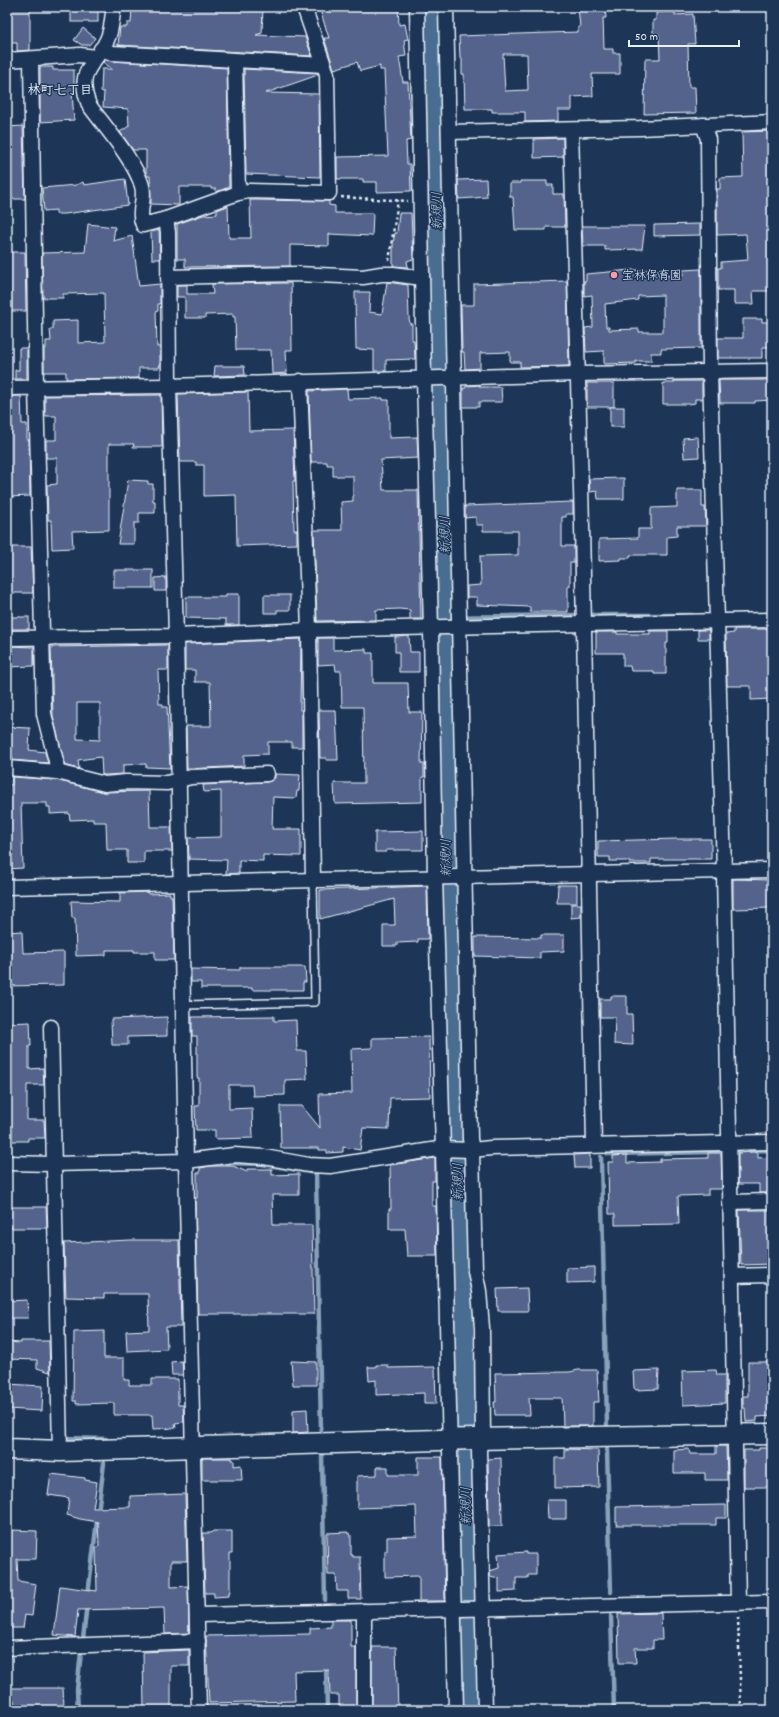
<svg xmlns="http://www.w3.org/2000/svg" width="779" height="1717" viewBox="0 0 779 1717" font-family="Dekko,'Klee One',sans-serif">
  <rect width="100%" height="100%" fill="#1d3557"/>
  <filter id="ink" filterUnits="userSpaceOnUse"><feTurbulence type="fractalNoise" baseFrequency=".025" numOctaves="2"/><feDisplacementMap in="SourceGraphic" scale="8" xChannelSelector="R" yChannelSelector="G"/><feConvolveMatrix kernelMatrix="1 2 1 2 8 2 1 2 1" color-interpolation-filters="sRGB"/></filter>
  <g filter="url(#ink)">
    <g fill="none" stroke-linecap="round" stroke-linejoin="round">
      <!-- stream -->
      <g stroke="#89a2ba" stroke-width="4.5">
        <path d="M590 615H692"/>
        <path d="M445 617 577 615"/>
        <path d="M739 1151 772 1150"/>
        <path d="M608 1154 718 1152"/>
        <path d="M601 1157 607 1424"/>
        <path d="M226 1163 262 1164 316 1173 321 1430"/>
        <path d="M66 1434V1438L106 1439"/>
        <path d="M607 1450 611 1592"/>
        <path d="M322 1456 325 1600"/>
        <path d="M88 1595 104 1463"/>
        <path d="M611 1616 614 1710"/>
        <path d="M83 1639 87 1604"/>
        <path d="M326 1665 327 1710"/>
        <path d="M78 1710 77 1690 81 1652"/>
        <path d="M757 1710 772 1707"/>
      </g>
      <!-- river -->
      <path stroke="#496d90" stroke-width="26" d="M432 7 448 721 442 756 446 897 451 936 469 1710"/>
    </g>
    <!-- building -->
    <g fill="#53648b" stroke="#e8f1f8" fill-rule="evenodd">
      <path d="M7 7H30V50L17 51V43H7Z"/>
      <rect x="71" y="7" width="27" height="15"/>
      <path d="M132 7H263L262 33 256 35 305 37 312 56 118 45 120 27H127V23H131Z"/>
      <path d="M319 7H398L399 25 405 24 408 39 404 40 406 56 399 57 403 82H408L411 140 406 141 407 164H410L411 191 377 192V182H363V179H337V157L388 156 384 70H380V66L360 71 357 62 334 69 324 38H329Z"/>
      <path d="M578 7H605L606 18H603L604 49H613V53H620V74H592L593 96 572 97V110H558V121L525 122V112H492V109H465L464 74H462V58H460L459 36 578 32V27H580ZM503 54H527L528 90 505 91Z"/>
      <path d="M662 12H675V15L693 14 695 44H688L689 87H695L696 113 644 114 645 59H660L659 34H653V20H656V13Z"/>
      <path d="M83 28 95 38 89 45H82L74 40Z"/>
      <path d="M105 60 112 61 227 68 229 187 216 192V189H211V187H179V205L151 204 150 176H147L146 172V150H133L120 132 129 126 128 109 103 107 104 92 101 91 102 69H112L103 62Z"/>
      <path d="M40 67H53V70H74V92H72L74 120 40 122Z"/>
      <path d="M244 69 318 73V75L266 93 319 94 320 177 246 174Z"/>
      <path d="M23 126 25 199H7V127Z"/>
      <path d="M772 131V148L769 149 770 175H772V291H753L754 304H734V290H718V268H721V262L748 260 746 234 717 235V189H720V178L743 177 742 132Z"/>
      <path d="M563 138V157L534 158V139Z"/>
      <path d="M125 179 128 205 65 214H56V210L44 211 42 188 76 185 83 182 84 185Z"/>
      <path d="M486 179 487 197 459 199 458 180Z"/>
      <path d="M520 181H547V185H553V194H564L565 227H546V230H515L513 197H510V183H520Z"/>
      <path d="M250 200 329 201V205L335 206V213H373L372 236 329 234V246L290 245V266L185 267V259H177V224L203 215 217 214V210L228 206 229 238H251Z"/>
      <path d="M399 213H411L413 259 407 261 408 267 393 266V243L395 233H397Z"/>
      <path d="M88 224 115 227 113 241 132 236 139 286 160 284V304H158V311L156 312 157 347H160V364L159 368H139V378L66 379V372H44V348H46V341H51L50 329H53V321L78 320V343L105 342 104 293 63 294V298H43L42 253 85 252Z"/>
      <path d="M700 224V235L654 236V225Z"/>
      <path d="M582 226H645L642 249 605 250V246H583Z"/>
      <path d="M159 230 160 259H152L151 232Z"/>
      <path d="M7 252H25L26 311H7Z"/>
      <path d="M701 269V348L661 349V353H651V361H636V363L604 364V351L586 352 585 328 593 327 592 295 584 296V281H586V274L631 270H659V276L683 275V270ZM663 295V332H639V329L609 330V327H606L605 304 638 300V296Z"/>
      <path d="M567 281 569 366 520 367V362H510V352L480 353V368L465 369 464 352H462L461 305H474V284Z"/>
      <path d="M387 282 408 285 409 318 410 324H412V340H414L415 359 386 360V371H374V350L356 349 355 292H370L369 312 382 314Z"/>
      <path d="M291 283 292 350H286L287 373 272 374 271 350H236L235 317H233V314L205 315V318H185V297H177V285H187V294H213L212 284Z"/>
      <path d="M743 319H762V322H772V347H762V358H718V338H743Z"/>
      <path d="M19 348H27V379H15V370H19Z"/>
      <path d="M215 366H244L245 375 214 376Z"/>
      <path d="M719 380H771L772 400 755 401V403H720Z"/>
      <path d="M674 381H702V399H695V403L689 404H663V383H674Z"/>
      <rect x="587" y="383" width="27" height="24"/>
      <path d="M480 385V387H501L502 402H479V407H463V388H466V386Z"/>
      <path d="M347 389 348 399 383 398V400H389V438L417 437 418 458 381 460 383 490H418L421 619H410V610L399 609 376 610V620L317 621 314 530H342L341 502 353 501V476H333V465H327V462H311L309 391Z"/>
      <path d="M248 392 249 431 293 430 295 481H293L294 530H297V544L237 546 236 495 204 496V465H196V462H180L178 394Z"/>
      <path d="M161 395 162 447H133L134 444H109V530L72 531 73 548 52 549 51 520H48L47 485 57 484V458H46V440H56V416H45V396Z"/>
      <path d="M7 396H21L22 424H27V440H29L30 496 7 497Z"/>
      <rect x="610" y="407" width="14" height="20"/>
      <path d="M698 437 699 457 684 458 683 438Z"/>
      <path d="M624 478V499H598L597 491 590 492 589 479Z"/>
      <path d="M128 480 148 481V484H153V501H155V513H139V523H134V544H118Z"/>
      <path d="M677 490H702V507H705L706 526H677V536L667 537V555H630V558H621V560L599 561V539L638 538V529H651V508L677 507Z"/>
      <path d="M573 502V514H566V517H562V546H574V563H570V586H568V612H530V607L477 605V597H467V586L481 585 480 556 518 555V531H483V525H476V517L465 518V506Z"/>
      <path d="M7 547H31L33 593H7Z"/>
      <rect x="114" y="570" width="39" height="18"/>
      <path d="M166 577V591H155V578Z"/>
      <path d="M226 594H239V625H226V619L186 618V597H226Z"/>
      <path d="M264 595H290V610H277V613H264Z"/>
      <rect x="9" y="617" width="20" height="12"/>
      <path d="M734 629H771V635H772V699L751 700V686H727L726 634 734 633Z"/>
      <rect x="698" y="630" width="11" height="9"/>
      <path d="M650 631H668V643H666V674H654V671H631L630 666H623V653H596V632H617V634H650Z"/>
      <path d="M409 636 410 652H419V672H399V652H395V637Z"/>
      <path d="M318 638H333V650L366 649V653H373V683H408L409 712H422L421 764H424V777H422V802L335 804 334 783H364L363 707H342L341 671H336L335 664 318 665Z"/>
      <path d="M301 639 300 710H302V747H292V742H268V754L244 755V766L187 769 186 726H211L210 682H195V670H185V644Z"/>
      <path d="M168 645V670H158L159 704H163V707H167L170 768 146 767V764L123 765V774L106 775H102L101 757 78 760 79 769 65 765 53 716 51 647ZM77 703H100V740L77 739Z"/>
      <path d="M7 646 34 647V666L7 667Z"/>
      <path d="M319 710H336L338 760H326V758H320Z"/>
      <path d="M7 727 30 728 29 750 45 752 48 763 12 760V756H7Z"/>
      <path d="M275 774 300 775 299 791H297L296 798 273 797 272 829H301V856L263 855V861L239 860V873L226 874 227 860 189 859 188 838 221 837V791L204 792 203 785 267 782 275 778Z"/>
      <path d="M12 777 56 780 103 792 149 791 150 827H171L172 851H144V863H127V850H107L106 822H93V819L70 820 69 813 50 814V807H47V803H21L23 868 7 869V785H12Z"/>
      <path d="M423 831V850H386V852H375V832Z"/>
      <path d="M676 839H711V859H651V863H629V861H610V857H598V841Z"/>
      <path d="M733 879 772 880V908L733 909Z"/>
      <path d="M558 885H577V903H557Z"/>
      <path d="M427 886 428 939H418V942L397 943V946H383V925H395L394 899 320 919V890Z"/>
      <path d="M148 892V894L170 893V896H172L174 960H155V952H134V950H106V955L76 956 75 918H72L71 901 120 902V893Z"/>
      <path d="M571 904H581V917L571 918Z"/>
      <path d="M22 931 23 953 64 952V985L7 986V932Z"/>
      <path d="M541 935H564V951L540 952V958L475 956V937L541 938Z"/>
      <path d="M240 967H305L306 982H303V990H252V988H201V982H191V969L240 970Z"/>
      <path d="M611 996H627V1014H632L633 1045 614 1044 615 1017H600V999H611Z"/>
      <path d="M274 1016V1021L296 1020 297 1051H306L307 1079 285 1080V1095L253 1096 252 1085H229V1109L252 1108 253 1138 215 1139V1130H196L195 1106H199V1078H197V1036H192V1017Z"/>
      <path d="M167 1017V1036L128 1037V1045H112L111 1019Z"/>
      <path d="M30 1022 31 1046H29V1069L43 1068 44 1085H27V1120H44L45 1138H28V1141H7V1023Z"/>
      <path d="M429 1037 430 1097 390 1098 389 1129 363 1128 360 1150 343 1147V1152L327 1153V1150H319V1148H281L280 1106H302L320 1128 319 1094 352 1093 351 1049 372 1048V1038Z"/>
      <path d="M753 1152 758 1153V1158L772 1157V1193H759V1184H738V1153Z"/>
      <path d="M708 1153H721L722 1189H708V1195L678 1196 679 1224 615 1225V1214H609L608 1162H613V1156L627 1155V1163L660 1162V1159L708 1158Z"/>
      <path d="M590 1154V1168H575L574 1155Z"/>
      <path d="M435 1158V1181H432V1206H436L437 1256H407L405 1229H389V1209H391L390 1165Z"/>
      <path d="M211 1166H233L247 1172V1169H272V1175L299 1174V1195H272L273 1225H312L314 1314H198L195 1198H197V1173H200V1168Z"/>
      <path d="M7 1207H46L47 1228H7Z"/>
      <path d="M739 1210H772V1264L741 1265Z"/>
      <path d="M131 1240H179L181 1327H166L167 1349 127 1351 126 1331 149 1330 148 1294H104V1298L66 1297 64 1243Z"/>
      <path d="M594 1267V1282L567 1283V1268Z"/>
      <path d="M527 1288 528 1311H498L497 1289Z"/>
      <path d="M27 1300 28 1318H7V1301Z"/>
      <path d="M104 1331V1358H124V1380H129V1385H152V1379H178V1405H183L184 1422 175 1423 176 1428 153 1429 152 1415H114V1403L76 1404V1401H73L74 1332Z"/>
      <path d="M21 1341H49L50 1372 37 1368V1360L7 1359V1342L21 1343Z"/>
      <path d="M182 1361 183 1375H172L171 1362Z"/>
      <path d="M291 1361 316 1362V1385H293Z"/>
      <path d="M748 1362H771L772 1416 757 1417V1421L746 1422 745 1408H743V1396H748Z"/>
      <path d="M376 1365H388V1368L435 1367 436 1404H424V1393L376 1395V1380L369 1381 368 1367H376Z"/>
      <path d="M578 1370H597L599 1402H593V1426H563L562 1398H529L530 1415H495L494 1402H496L495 1373 570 1372Z"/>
      <path d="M659 1370 658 1389 636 1390 634 1388 633 1371Z"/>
      <path d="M716 1370 717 1375H725V1403L683 1405 682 1371Z"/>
      <path d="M7 1384 43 1386 42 1411 7 1409Z"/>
      <path d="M307 1409 308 1432 293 1433V1410Z"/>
      <path d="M716 1446H726L727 1480H705V1473H674V1450L689 1449 690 1454H716Z"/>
      <path d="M759 1448H772V1487H744V1450H759Z"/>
      <path d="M565 1449 598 1450 599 1487 555 1488V1458H565Z"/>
      <path d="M418 1457H442L445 1601H419V1576L385 1577V1551H387V1537L417 1536 416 1506 358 1508 357 1506V1476L377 1475V1467H388V1475H418Z"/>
      <path d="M202 1458H232V1460H234V1466L241 1465 242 1480H202Z"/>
      <path d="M501 1458 502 1526H489L488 1459Z"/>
      <path d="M51 1474 85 1478V1480L97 1482 93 1508 130 1507V1496L185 1494 187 1561H171V1587L188 1586 189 1633 165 1634 164 1608 78 1610 75 1637 54 1635 60 1586 97 1591 96 1547H99L98 1522 80 1519 67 1515 69 1498 48 1495Z"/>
      <path d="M547 1500H566V1519H548Z"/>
      <path d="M726 1505V1518H716V1525H616V1507Z"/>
      <path d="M11 1530 37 1531 36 1559H17L18 1581 36 1584 32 1616 25 1615 23 1628H7V1558H10Z"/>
      <path d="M213 1531H232V1553H230V1592H229V1596L214 1597V1593H205L203 1533H211Z"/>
      <path d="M347 1532 351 1535V1555H353V1557H360L361 1599H348V1591H337L336 1575H328L327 1533Z"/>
      <path d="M526 1552V1554H536V1575H528V1578H516V1591L499 1592V1578L490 1576V1571L499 1568 498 1554Z"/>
      <path d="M661 1613 662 1640H653V1648H635L636 1663H619L618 1614Z"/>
      <path d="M331 1620H351V1647H356V1710H339V1695H330L329 1670 294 1671 295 1701 209 1703 206 1636 310 1634V1628L331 1627Z"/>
      <path d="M372 1647H396L398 1710H372Z"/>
      <path d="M189 1650V1666H171V1710H144L143 1652Z"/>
      <path d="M7 1688H63L64 1706H60V1710H14V1700H7Z"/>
    </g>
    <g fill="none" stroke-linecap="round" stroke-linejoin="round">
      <!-- lane casing -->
      <g stroke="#e8f1f8" stroke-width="10">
        <path id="lane" d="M184 1005 315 1002 313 880"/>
      </g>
      <!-- street casing -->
      <g stroke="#e8f1f8" stroke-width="17">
        <g id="street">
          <path d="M114 7C112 16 112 26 109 35 99 64 74 67 89 105 105 127 135 161 142 186 146 199 137 212 143 225L166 219 238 193 249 191 329 193 327 74 304 7"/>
          <path d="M417 7 424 379 431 628 435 878 443 1150 456 1710"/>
          <path d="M446 7 470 1139 472 1150 475 1271 479 1291 482 1328 483 1439 479 1449 485 1710"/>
          <path d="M101 49 112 53 324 65"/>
          <path d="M31 59 36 387 44 714 56 761 57 772"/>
          <path d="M7 60 80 55 95 57"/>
          <path d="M235 61 238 193"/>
          <path d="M703 125 708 139 710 371 724 871 738 1603"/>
          <path d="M571 130 582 525 594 1145"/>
          <path d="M449 132 640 128 772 122"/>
          <path d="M166 219 168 232 169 386 176 636 186 1161 199 1710"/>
          <path d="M168 277 297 274 363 277 381 274H393L422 278"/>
          <path d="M300 381 309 630 313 880"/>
          <path d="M7 388 169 386 577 374 772 371"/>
          <path d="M7 638 176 636 309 630 772 620"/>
          <path d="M7 768 57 772 105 784 126 782 167 783 191 777 267 774"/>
          <path d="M7 887 772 870"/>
          <path d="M51 1027 60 1451"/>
          <path d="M7 1163 53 1164 186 1161 234 1155 264 1157 309 1165 330 1166 438 1149 472 1150 491 1148 772 1142"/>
          <path d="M730 1202 772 1201"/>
          <path d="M732 1276 772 1275"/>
          <path d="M364 1611V1710"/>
          <path d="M198 1615 772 1602"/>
          <path d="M7 1648 198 1641"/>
        </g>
      </g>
      <!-- secondary casing -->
      <g stroke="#e8f1f8" stroke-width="23">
        <path id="secondary" d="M7 1449 60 1451 474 1439 772 1434"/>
      </g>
      <!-- path -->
      <g stroke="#e8f1f8" stroke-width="2.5" stroke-dasharray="3 3" stroke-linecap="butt">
        <path d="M341 197 408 201"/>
        <path d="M389 261 398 200"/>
        <path d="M738 1617 741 1710"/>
      </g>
      <!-- lane -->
      <use href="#lane" stroke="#1d3557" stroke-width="7"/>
      <!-- street -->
      <use href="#street" stroke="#1d3557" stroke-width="14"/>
      <!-- secondary -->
      <use href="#secondary" stroke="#1d3557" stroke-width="20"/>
    </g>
  </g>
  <!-- markers -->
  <circle fill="#ff9aa2" stroke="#1d3557" stroke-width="1.5" cx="614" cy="275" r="4"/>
  <g text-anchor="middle" stroke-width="3" stroke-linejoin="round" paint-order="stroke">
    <!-- poi labels -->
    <g font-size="12" fill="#e8f1f8" stroke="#1d3557" text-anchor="start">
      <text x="622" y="279">宝林保育園</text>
    </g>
    <!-- neighbourhood labels -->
    <g font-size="13" font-weight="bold" fill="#e8f1f8" stroke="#1d3557">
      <text x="60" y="94">林町七丁目</text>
    </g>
    <!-- water labels -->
    <g font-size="13" font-style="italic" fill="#b0c3d4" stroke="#1d3557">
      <text transform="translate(436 211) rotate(-91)" y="5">新規川</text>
      <text transform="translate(444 535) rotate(-91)" y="5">新規川</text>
      <text transform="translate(445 858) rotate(-91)" y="5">新規川</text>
      <text transform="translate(457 1182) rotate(-91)" y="5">新規川</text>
      <text transform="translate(465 1506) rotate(-91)" y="5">新規川</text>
    </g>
  </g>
  <!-- margin -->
  <rect width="779" height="1717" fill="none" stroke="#1d3557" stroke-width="24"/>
  <rect x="12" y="12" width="755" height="1693" fill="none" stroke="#e8f1f8" stroke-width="1.5" filter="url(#ink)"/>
  <!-- scale -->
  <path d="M629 40v6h110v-6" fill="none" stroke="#e8f1f8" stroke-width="2"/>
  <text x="635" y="40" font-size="12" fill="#e8f1f8" stroke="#1d3557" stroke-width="3" paint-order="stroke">50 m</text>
</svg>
